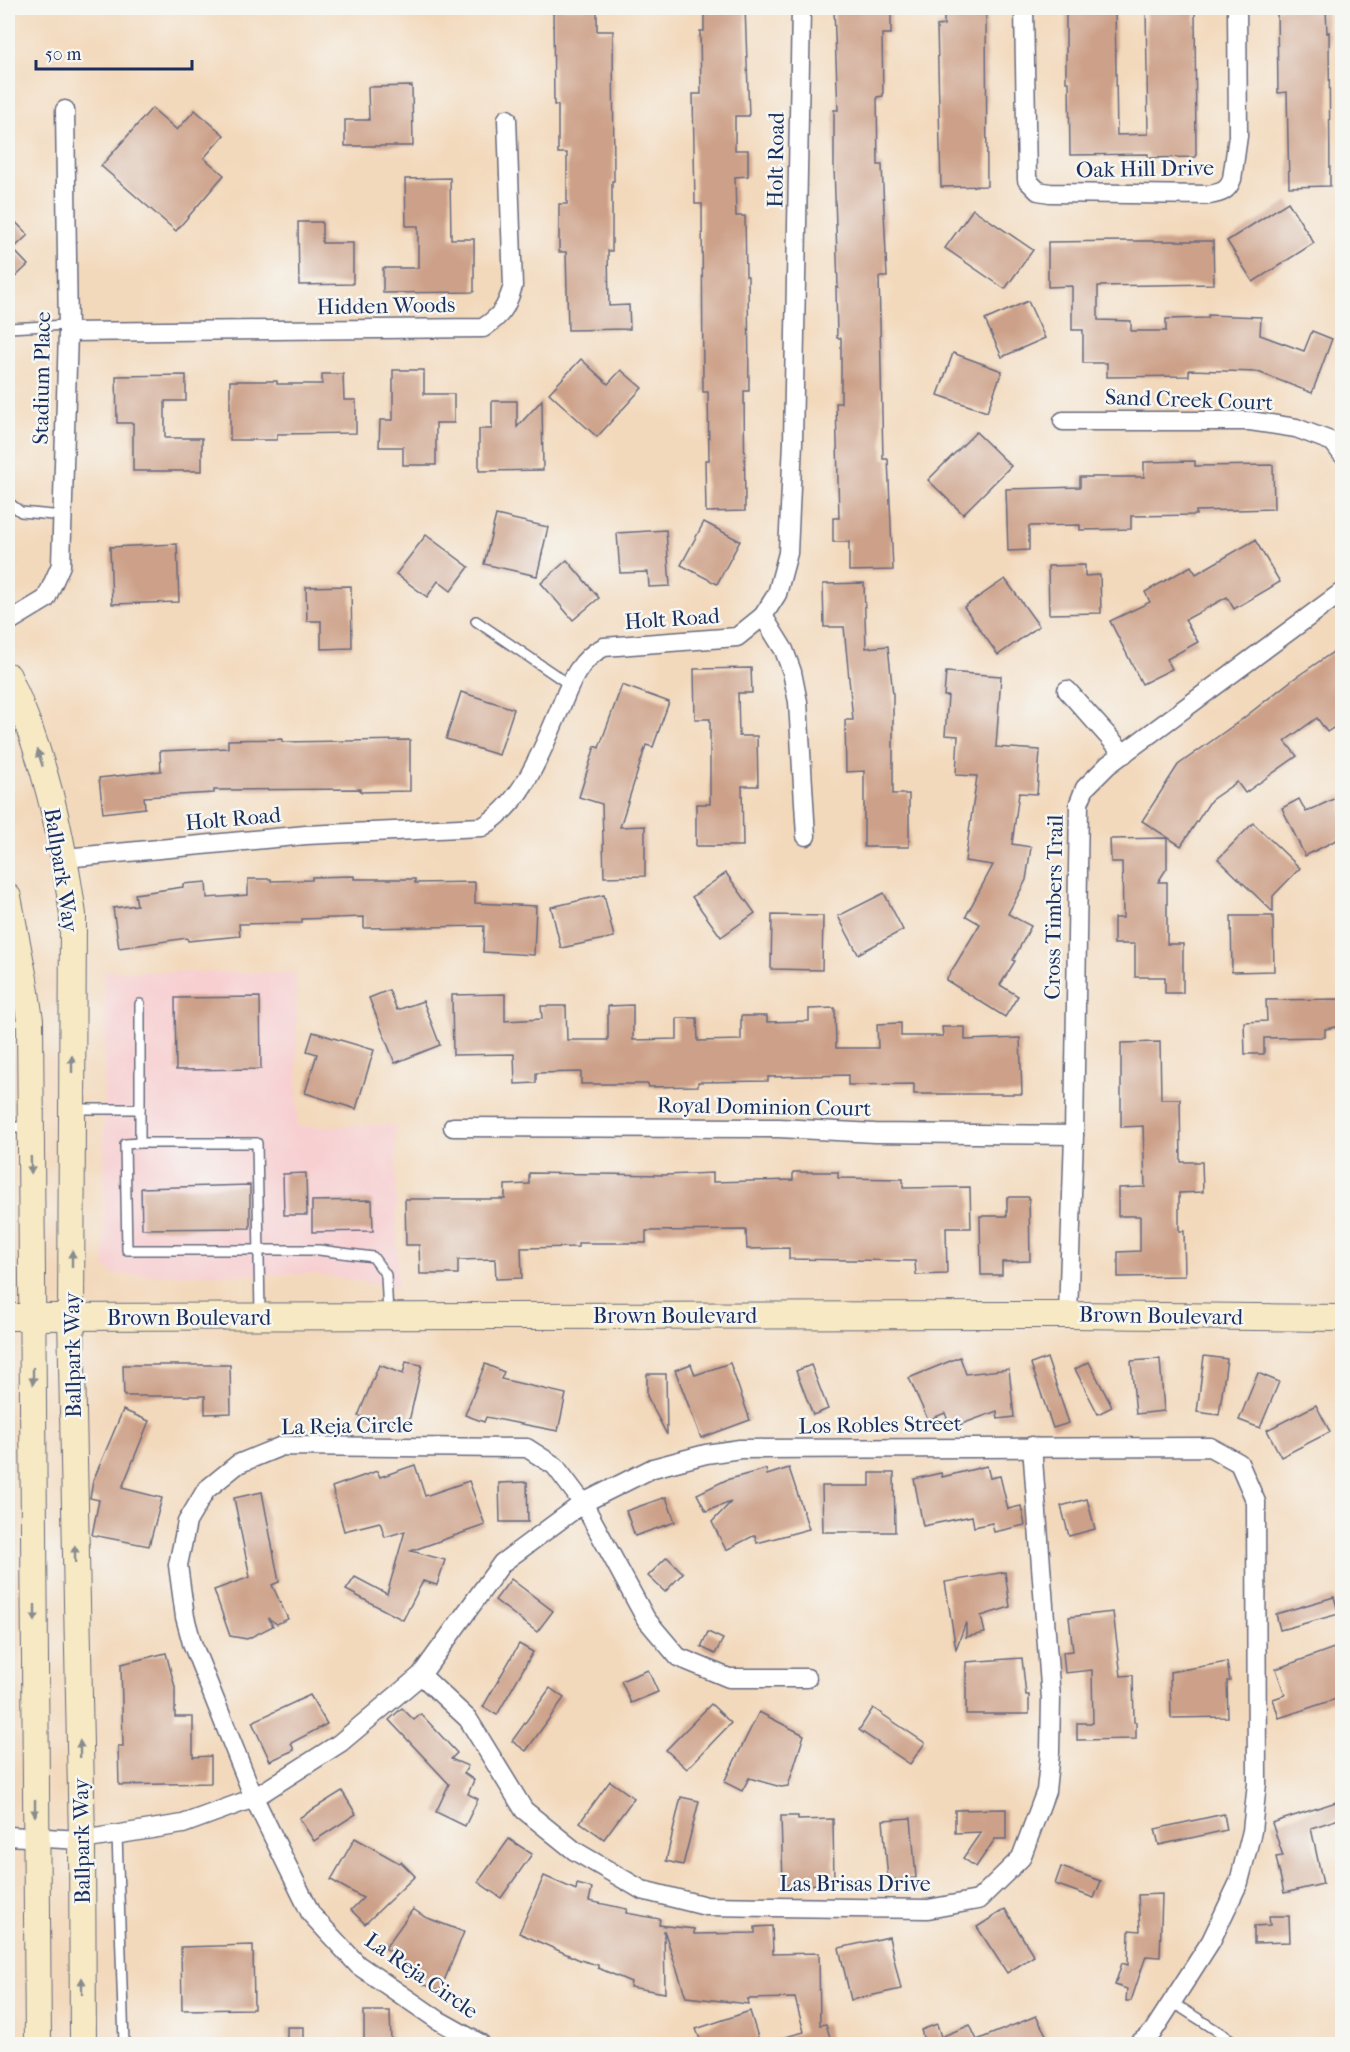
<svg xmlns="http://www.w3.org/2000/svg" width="1350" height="2052" viewBox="0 0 1350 2052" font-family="'IM FELL French Canon',serif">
  <rect width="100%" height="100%" fill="#f6f6f2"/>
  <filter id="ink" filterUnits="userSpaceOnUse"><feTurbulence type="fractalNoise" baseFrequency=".0167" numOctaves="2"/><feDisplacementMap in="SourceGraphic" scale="12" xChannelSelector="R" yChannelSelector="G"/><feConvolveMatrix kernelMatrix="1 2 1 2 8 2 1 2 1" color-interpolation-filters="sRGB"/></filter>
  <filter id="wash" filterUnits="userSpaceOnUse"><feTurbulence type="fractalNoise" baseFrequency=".008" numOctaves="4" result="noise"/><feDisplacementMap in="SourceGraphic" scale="24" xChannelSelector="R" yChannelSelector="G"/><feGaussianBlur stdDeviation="1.35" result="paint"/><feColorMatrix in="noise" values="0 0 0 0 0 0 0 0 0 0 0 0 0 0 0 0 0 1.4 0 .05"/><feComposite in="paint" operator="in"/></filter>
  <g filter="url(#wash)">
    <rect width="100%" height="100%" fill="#f3d9bc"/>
    <!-- built -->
    <g fill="#f7cfd1">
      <path d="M104 971 296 973 298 1127 395 1125 398 1288 314 1274 114 1275 104 1265Z"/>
      <path d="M8 1079 11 1151V1279H8Z"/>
    </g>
    <g id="blocks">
      <!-- building -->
      <g fill="#cda189">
        <path d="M553 8H597V31H613L614 181H612V251H608L609 306 629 305 630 329 568 330 566 252H559V204H567V153H558V105H554Z"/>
        <path d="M704 8H745L749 116H735V150H748V176L735 177 736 216H745L746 276H748L749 391H744L745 511 706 512 705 460H709L708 392H703L702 204H695L693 94H701L700 31H704Z"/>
        <path d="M852 8H891V34H882L883 96 877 97 878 165H882L887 277H879L883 459H888L893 570 849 571V542H833V518H839L836 403H841V338H837L836 287H838L834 166V110H838L834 10H852Z"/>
        <path d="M944 8H986L987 186 941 187 937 26 944 25Z"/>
        <path d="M1066 8H1115L1117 135 1148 134 1146 8H1195L1196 157 1148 158V154L1070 155 1069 82H1066Z"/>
        <path d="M1277 8H1326L1327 33 1329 32 1330 186 1289 187 1287 92 1278 93Z"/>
        <path d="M412 86 413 146H345V120H369L368 87Z"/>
        <path d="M152 108 177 130 195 110 224 135 204 158 224 175 176 231 101 166Z"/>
        <path d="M450 178 451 239H474V292L383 293V268H418V226H406L405 179Z"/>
        <path d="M1288 202 1314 243 1253 282 1227 241Z"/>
        <path d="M973 209 1033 250 1005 289 945 248Z"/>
        <path d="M8 214 28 235 13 249 28 265 8 284Z"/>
        <path d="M298 222H322V243H353V284L299 285Z"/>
        <path d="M1125 241H1213L1214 284 1098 286V320L1131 321V331H1166V319L1208 318V315L1261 317 1260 335 1304 351 1312 331 1332 339 1312 393 1258 372 1189 370V376L1107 377V363H1083V330H1072V286L1048 287V242Z"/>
        <path d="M1028 301 1045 338 1002 357 985 320Z"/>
        <path d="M953 353 1002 371 987 412 938 395Z"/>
        <path d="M581 359 608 384 621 370 642 388 597 437 549 393Z"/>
        <path d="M393 370H424V394H454V423H436V465H403V447H379L380 420H393Z"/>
        <path d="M322 374H343L344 400H356V433L277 434V440H230V381H277V384H322Z"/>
        <path d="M186 375V401H165V438H202V471H133V423H117L116 376Z"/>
        <path d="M542 400 543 470 479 471V429H492V401H517V427Z"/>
        <path d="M976 432 1011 466 963 514 928 480Z"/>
        <path d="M1195 461V466L1273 465 1274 509 1196 511V515L1131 516V529L1080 530V525L1029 526V550L1008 551 1006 489 1080 487V477H1144V462Z"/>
        <path d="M496 515 548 527 537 576 484 564Z"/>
        <path d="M704 522 740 541 717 584 681 565Z"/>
        <path d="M666 530 670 586 649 587 648 572 620 573 617 533Z"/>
        <path d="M426 535 469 567 451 591 438 581 427 597 396 574Z"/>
        <path d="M1255 540 1280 582 1234 609 1227 597 1185 620 1198 642 1167 659 1172 669 1142 684 1110 621 1150 602 1145 592 1191 566 1196 574Z"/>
        <path d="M177 544 179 602 112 604 110 547Z"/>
        <path d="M567 560 599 598 573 620 541 583Z"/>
        <path d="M1085 565V576L1100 575 1101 613 1049 614 1048 566Z"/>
        <path d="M1005 579 1039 626 998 655 964 607Z"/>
        <path d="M864 583 866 648 888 646 893 695V794H909V847H864V771L846 772 845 720H853L844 627H824L823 584Z"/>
        <path d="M351 586 352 648 321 649V621H307L306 587Z"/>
        <path d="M1342 646V722L1327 732 1317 718 1285 741 1297 756 1245 793 1237 782 1211 800 1181 846 1142 821 1178 765 1241 720 1292 680Z"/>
        <path d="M751 668 752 693H738L739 736H757L758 786H742L743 846H696V804H710V719H695L694 669Z"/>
        <path d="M946 672 1001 676 996 747 1040 750 1037 794 1019 793 1012 844 1031 847 1026 880 1008 914 1031 926 1013 960 1015 961 1000 985 1018 996 1005 1017 946 980 980 924 966 916 993 865 965 861 977 776 956 775 958 736 945 735 948 696H944Z"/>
        <path d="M622 685 669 702 653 747 646 745 620 827 645 826V876L604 877 602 804 579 797 595 746 599 748Z"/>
        <path d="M461 692 514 709 499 755 446 739Z"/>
        <path d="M282 739V742L410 740V791L360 792V789L214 790V793L144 797 145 808 103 813 99 778 161 771 160 751 228 748V740Z"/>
        <path d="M1342 795V837L1305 856 1282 808 1299 799 1306 812Z"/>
        <path d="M1253 823 1300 868 1273 896V912L1218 859Z"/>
        <path d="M1167 838V868L1158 882H1167V944H1183V993H1165V977H1135V944H1114V918H1123L1122 862H1111L1110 839Z"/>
        <path d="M726 873 755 913 721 937 692 897Z"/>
        <path d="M354 876V879H415V883L475 882V903L536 906 534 955 483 952 484 926 364 928V917L302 919V923L239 924 240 936 188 941 187 938 119 948 113 908 137 905 135 894 183 887V884L206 882 207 898 248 895V879H271V881L312 880V877Z"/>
        <path d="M884 893 903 930 858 954 838 916Z"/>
        <path d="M604 895 614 937 561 948 551 907Z"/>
        <path d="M772 915 823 916 822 970 771 969Z"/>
        <path d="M1231 916H1273L1274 971 1232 972Z"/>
        <path d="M389 990 397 1010 423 1001 440 1045 395 1063 369 998Z"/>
        <path d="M505 994V1021L542 1019 541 1006H566L567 1040H608V1006L633 1005V1040L677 1039V1018H697L698 1041 741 1040V1016H767V1022L809 1021V1009L835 1008 836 1048H878L877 1024 901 1023V1036H943L942 1027H965V1040L1020 1038 1022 1094H914V1084L848 1085V1075L768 1077V1081L698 1082V1086L649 1087 648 1084H581V1072L536 1073V1083L515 1084 514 1054 453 1055 452 995Z"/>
        <path d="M260 997 261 1069 176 1070 175 998Z"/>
        <path d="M1342 999V1026L1325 1029V1037L1264 1038V1054H1245L1244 1022 1267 1021 1266 1000Z"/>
        <path d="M313 1032 374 1050 356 1109 305 1093 317 1054 307 1051Z"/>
        <path d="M1160 1042 1161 1099H1180L1181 1162H1202L1203 1192 1179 1193V1231H1184L1185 1276 1118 1277V1252L1140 1251V1216H1118V1188L1145 1187 1143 1126 1121 1127V1043Z"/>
        <path d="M793 1172H838V1178L903 1179V1188L970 1187 971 1228H946L947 1274 916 1275 915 1261 789 1259V1248L747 1249 746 1230 646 1231V1243H578V1247L521 1248 522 1278 496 1279 495 1259 458 1260V1274H420L419 1245H406L405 1199H505V1185L529 1184V1173L665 1175 713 1173V1182L793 1180Z"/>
        <path d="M306 1173 307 1215H284L283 1174Z"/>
        <path d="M250 1185V1228L142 1229 141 1188Z"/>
        <path d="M1007 1197H1029L1030 1261 1002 1262V1275H981L980 1216H1007Z"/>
        <path d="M372 1200 373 1231 312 1232V1201Z"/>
        <path d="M1204 1356 1227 1359 1219 1415 1197 1412Z"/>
        <path d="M960 1357 966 1374 1009 1369 1014 1417 998 1419 997 1411 951 1428 945 1413 928 1420 909 1378Z"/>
        <path d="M1047 1358 1069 1423 1053 1428 1031 1364Z"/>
        <path d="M1160 1359 1164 1411 1136 1414 1131 1361Z"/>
        <path d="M406 1362 422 1365 408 1426 358 1416 379 1365 403 1374Z"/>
        <path d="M1089 1362 1112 1407 1098 1414 1075 1369Z"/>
        <path d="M730 1363 750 1420 701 1438 675 1370 691 1364 695 1375Z"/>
        <path d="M485 1364 504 1372 501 1379 566 1394 558 1431 486 1417 484 1422 465 1415Z"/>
        <path d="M123 1365H230L231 1413 205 1414V1396H124Z"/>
        <path d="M811 1365 828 1409 813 1415 796 1371Z"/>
        <path d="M1258 1373 1279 1382 1260 1428 1239 1420Z"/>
        <path d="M647 1374H666L667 1435 647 1396Z"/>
        <path d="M1316 1405 1330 1432 1281 1457 1267 1430Z"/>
        <path d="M123 1410 149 1421 122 1488 162 1498 149 1546 92 1535 99 1500 90 1498 93 1481Z"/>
        <path d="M415 1465 425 1496 469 1481 485 1525 411 1551 445 1560 437 1585 423 1581 403 1620 346 1590 355 1577 387 1594 405 1531 385 1537 380 1522 344 1531 332 1487 377 1471 380 1477Z"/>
        <path d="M987 1466 990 1478 1000 1476 1008 1509 1021 1506 1025 1525 994 1532 992 1523 974 1527 972 1516 923 1526 914 1479 941 1473 942 1477Z"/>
        <path d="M789 1468 809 1529 757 1543 755 1535 726 1550 712 1522 731 1502 706 1511 697 1494 726 1480 766 1469 767 1475Z"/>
        <path d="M870 1473H894L895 1532H823L822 1486H870Z"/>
        <path d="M527 1482 528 1522H500L499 1483Z"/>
        <path d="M262 1492 279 1582 272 1585 288 1619 277 1624 268 1618 273 1626 247 1639 230 1636 214 1590 250 1577 234 1498Z"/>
        <path d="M666 1497 675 1522 635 1536 626 1511Z"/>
        <path d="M1087 1499 1095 1529 1069 1536 1061 1506Z"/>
        <path d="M667 1557 683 1573 665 1592 648 1576Z"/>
        <path d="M1005 1572 1010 1607 981 1616 985 1633 966 1637V1622L956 1649 945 1582Z"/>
        <path d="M511 1579 553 1611 537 1632 495 1600Z"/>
        <path d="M1334 1597 1339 1614 1280 1630 1276 1614Z"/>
        <path d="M1113 1612 1121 1676 1133 1675 1134 1722H1136V1739L1077 1740V1723H1093L1092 1670 1065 1673 1063 1652 1073 1651 1069 1617Z"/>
        <path d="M708 1632 723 1639 715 1654 701 1647Z"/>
        <path d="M519 1644 533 1652 497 1715 483 1707Z"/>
        <path d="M1342 1645V1697L1279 1718 1273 1699 1285 1695 1276 1669Z"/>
        <path d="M166 1653 175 1687V1717H193V1757L211 1756V1783L119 1785 118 1746H123L121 1664Z"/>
        <path d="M1022 1658 1026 1695H1029V1714H966V1662Z"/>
        <path d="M1227 1662 1230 1681H1227L1228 1717 1171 1718 1170 1672Z"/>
        <path d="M648 1670 658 1692 631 1703 621 1681Z"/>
        <path d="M550 1688 564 1698 526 1751 512 1741Z"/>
        <path d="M310 1695 327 1724 291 1743 294 1750 270 1761 252 1722Z"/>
        <path d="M711 1704 731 1723 687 1769 666 1750Z"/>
        <path d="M402 1708 414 1720 421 1714 457 1753 451 1759 468 1766 464 1773 474 1780 468 1794 478 1799 465 1826 436 1812 449 1784 389 1720Z"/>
        <path d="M873 1708 925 1743 910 1764 859 1730Z"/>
        <path d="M759 1712 804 1735 788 1786 781 1787 749 1778 742 1791 724 1782Z"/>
        <path d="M610 1781 634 1798 604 1839 580 1822Z"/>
        <path d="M342 1791 356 1814 314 1841 299 1818Z"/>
        <path d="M681 1797 699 1801 683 1865 666 1861Z"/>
        <path d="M1342 1800V1818L1311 1828 1323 1884 1284 1893 1276 1857 1283 1856 1272 1823Z"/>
        <path d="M1006 1809V1839H995L976 1867 963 1858 981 1832 955 1833V1810Z"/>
        <path d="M1224 1814 1227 1830 1159 1845 1155 1829Z"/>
        <path d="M781 1816H798V1820L833 1819 834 1884 783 1885Z"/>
        <path d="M911 1818 916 1878 888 1880 883 1820Z"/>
        <path d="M355 1838 399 1863 401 1862 415 1876 365 1924 351 1910 363 1898 331 1880Z"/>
        <path d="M509 1839 532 1854 501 1898 478 1882Z"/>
        <path d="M1061 1867 1101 1881 1094 1898 1055 1884Z"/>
        <path d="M544 1876 576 1890 577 1884 592 1888 589 1901 627 1909 626 1913 660 1919 659 1925 694 1929V1934L755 1933V1927L772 1926 773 1954 819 1953 820 2025 826 2024 832 2044H775L774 2040 804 2032 795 1998 747 1999 748 2004 686 1997 664 1930 665 1993 630 1987 631 1982 598 1968V1965L580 1960 519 1933Z"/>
        <path d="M1162 1894 1160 1957 1146 1956 1131 2001H1126L1127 1989 1115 1985 1122 1963 1128 1965 1129 1930 1140 1931 1138 1895Z"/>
        <path d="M413 1909 425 1917 464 1932 440 1991 423 1984 426 1977 385 1948Z"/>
        <path d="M1005 1909 1034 1956 1007 1973 977 1927Z"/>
        <path d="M1269 1916H1289L1290 1942 1254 1943V1926L1270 1925Z"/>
        <path d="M889 1937 901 1989 851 2000 839 1948Z"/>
        <path d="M253 1945 254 2009 182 2010 181 1947Z"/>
        <path d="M364 2011H390L391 2044H364Z"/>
        <path d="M750 2011 760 2044H702L696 2029Z"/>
        <path d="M1036 2016 1051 2044H925L921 2030 937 2024 941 2037 970 2025 977 2040Z"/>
        <rect x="287" y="2027" width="17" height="17"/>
      </g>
    </g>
  </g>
  <g filter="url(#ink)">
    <use href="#blocks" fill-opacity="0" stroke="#676a7f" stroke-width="1.5"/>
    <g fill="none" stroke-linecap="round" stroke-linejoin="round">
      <!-- lane casing -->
      <g stroke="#676a7f" stroke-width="12">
        <g id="lane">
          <path d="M8 328 67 325"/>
          <path d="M8 502 21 512 63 516"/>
          <path d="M476 621 570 685"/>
          <path d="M140 1004V1143H257L260 1314"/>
          <path d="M73 1109H140"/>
          <path d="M8 1127H29"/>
          <path d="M140 1143 125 1144 127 1250H319L373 1257 386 1275 388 1315"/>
          <path d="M117 1835 124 2044"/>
          <path d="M1172 2002 1238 2044"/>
        </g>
      </g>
      <!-- street casing -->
      <g stroke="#676a7f" stroke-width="21">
        <g id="street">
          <path d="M1024 8 1027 180 1038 191 1050 193 1209 195C1221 193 1228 191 1232 179L1238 136 1237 8"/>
          <path d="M68 332 483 328C502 315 506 308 513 286L507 119"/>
          <path d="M1063 421H1250L1296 428 1333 442 1342 454"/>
          <path d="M763 616 784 650 792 672 798 702 806 836"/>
          <path d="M8 622 46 599 61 565 68 332 65 110"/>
          <path d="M1067 690 1124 754"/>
          <path d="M65 858 306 835 482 827C521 804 539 758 556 718 568 691 575 661 604 647L737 637 763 616 777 594 788 553 793 442 801 8"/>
          <path d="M453 1127 779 1128 875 1133 1074 1135"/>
          <path d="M1068 1315 1074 1135 1079 803 1085 788 1108 765 1342 592"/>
          <path d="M421 1675 468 1719 524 1810 575 1851 642 1890 706 1906 928 1909 978 1900 1021 1858 1046 1791 1050 1752 1051 1699 1032 1446"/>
          <path d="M8 1836 82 1840 183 1824 254 1798 340 1743 421 1675 502 1563 583 1503 653 1468 706 1454 740 1449 1210 1447 1239 1463 1256 1502 1257 1783 1252 1831 1239 1882 1211 1941 1152 2033 1138 2044"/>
          <path d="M481 2044 438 2020 358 1965 311 1914 254 1798 192 1643 185 1617 178 1565 187 1522 206 1490 238 1464 282 1446 527 1448 555 1466 583 1503 646 1619 678 1657 729 1678H807"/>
        </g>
      </g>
      <!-- secondary casing -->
      <g stroke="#676a7f" stroke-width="28">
        <g id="secondary">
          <path d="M8 676C44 755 61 829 73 915L71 1317 82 1840 83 2044"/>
          <path d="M8 897 24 979 30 1020 38 2044"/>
          <path d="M8 1317 1068 1315 1342 1318"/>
        </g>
      </g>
      <!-- lane -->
      <use href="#lane" stroke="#fff" stroke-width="9"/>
      <!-- street -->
      <use href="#street" stroke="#fff" stroke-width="18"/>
      <!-- secondary -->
      <use href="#secondary" stroke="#f6e9c3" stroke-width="26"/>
    </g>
    <!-- one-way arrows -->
    <defs><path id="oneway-solid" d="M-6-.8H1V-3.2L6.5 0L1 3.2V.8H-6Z" transform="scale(1.5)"/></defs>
    <g fill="#888c90">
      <use href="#oneway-solid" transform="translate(40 758) rotate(-108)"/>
      <use href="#oneway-solid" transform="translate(72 1064) rotate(-90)"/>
      <use href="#oneway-solid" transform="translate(31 1165) rotate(89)"/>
      <use href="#oneway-solid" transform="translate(72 1259) rotate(-90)"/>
      <use href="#oneway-solid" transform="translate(33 1376) rotate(90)"/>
      <use href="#oneway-solid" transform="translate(75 1554) rotate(-91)"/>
      <use href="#oneway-solid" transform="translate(35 1613) rotate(90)"/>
      <use href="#oneway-solid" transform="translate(80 1749) rotate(-91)"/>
      <use href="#oneway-solid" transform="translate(35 1808) rotate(90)"/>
      <use href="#oneway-solid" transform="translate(82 1986) rotate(-90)"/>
    </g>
  </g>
  <g text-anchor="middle" stroke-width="5" stroke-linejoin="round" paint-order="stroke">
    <!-- street labels -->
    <g font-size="22" fill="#1b2f5e" stroke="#f6f6f2">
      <text transform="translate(775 160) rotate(-89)" y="8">Holt Road</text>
      <text transform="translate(1145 168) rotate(-1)" y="8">Oak Hill Drive</text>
      <text transform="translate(386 305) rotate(-1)" y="8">Hidden Woods</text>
      <text transform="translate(41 378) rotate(-89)" y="8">Stadium Place</text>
      <text transform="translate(1189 399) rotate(2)" y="8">Sand Creek Court</text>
      <text transform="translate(672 618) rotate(-4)" y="8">Holt Road</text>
      <text transform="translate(233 818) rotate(-5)" y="8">Holt Road</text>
      <text transform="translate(62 870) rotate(81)" y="8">Ballpark Way</text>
      <text transform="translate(1053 907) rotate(-89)" y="8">Cross Timbers Trail</text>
      <text transform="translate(764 1106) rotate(1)" y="8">Royal Dominion Court</text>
      <text x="675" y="1323">Brown Boulevard</text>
      <text transform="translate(1161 1315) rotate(1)" y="8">Brown Boulevard</text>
      <text x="189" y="1325">Brown Boulevard</text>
      <text transform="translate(72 1355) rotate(-91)" y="8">Ballpark Way</text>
      <text transform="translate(880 1424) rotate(-1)" y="8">Los Robles Street</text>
      <text transform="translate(347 1425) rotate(-1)" y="8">La Reja Circle</text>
      <text transform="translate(81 1841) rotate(-91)" y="8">Ballpark Way</text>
      <text x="855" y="1891">Las Brisas Drive</text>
      <text transform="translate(422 1975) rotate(35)" y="8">La Reja Circle</text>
    </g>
  </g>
  <!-- margin -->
  <rect width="1350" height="2052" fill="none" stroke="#f6f6f2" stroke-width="30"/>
  <!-- scale -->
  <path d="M36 60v9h156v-9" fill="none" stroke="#1b2f5e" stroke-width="3"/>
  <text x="45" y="60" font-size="18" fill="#1b2f5e" stroke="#f6f6f2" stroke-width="4.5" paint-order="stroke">50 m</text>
</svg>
